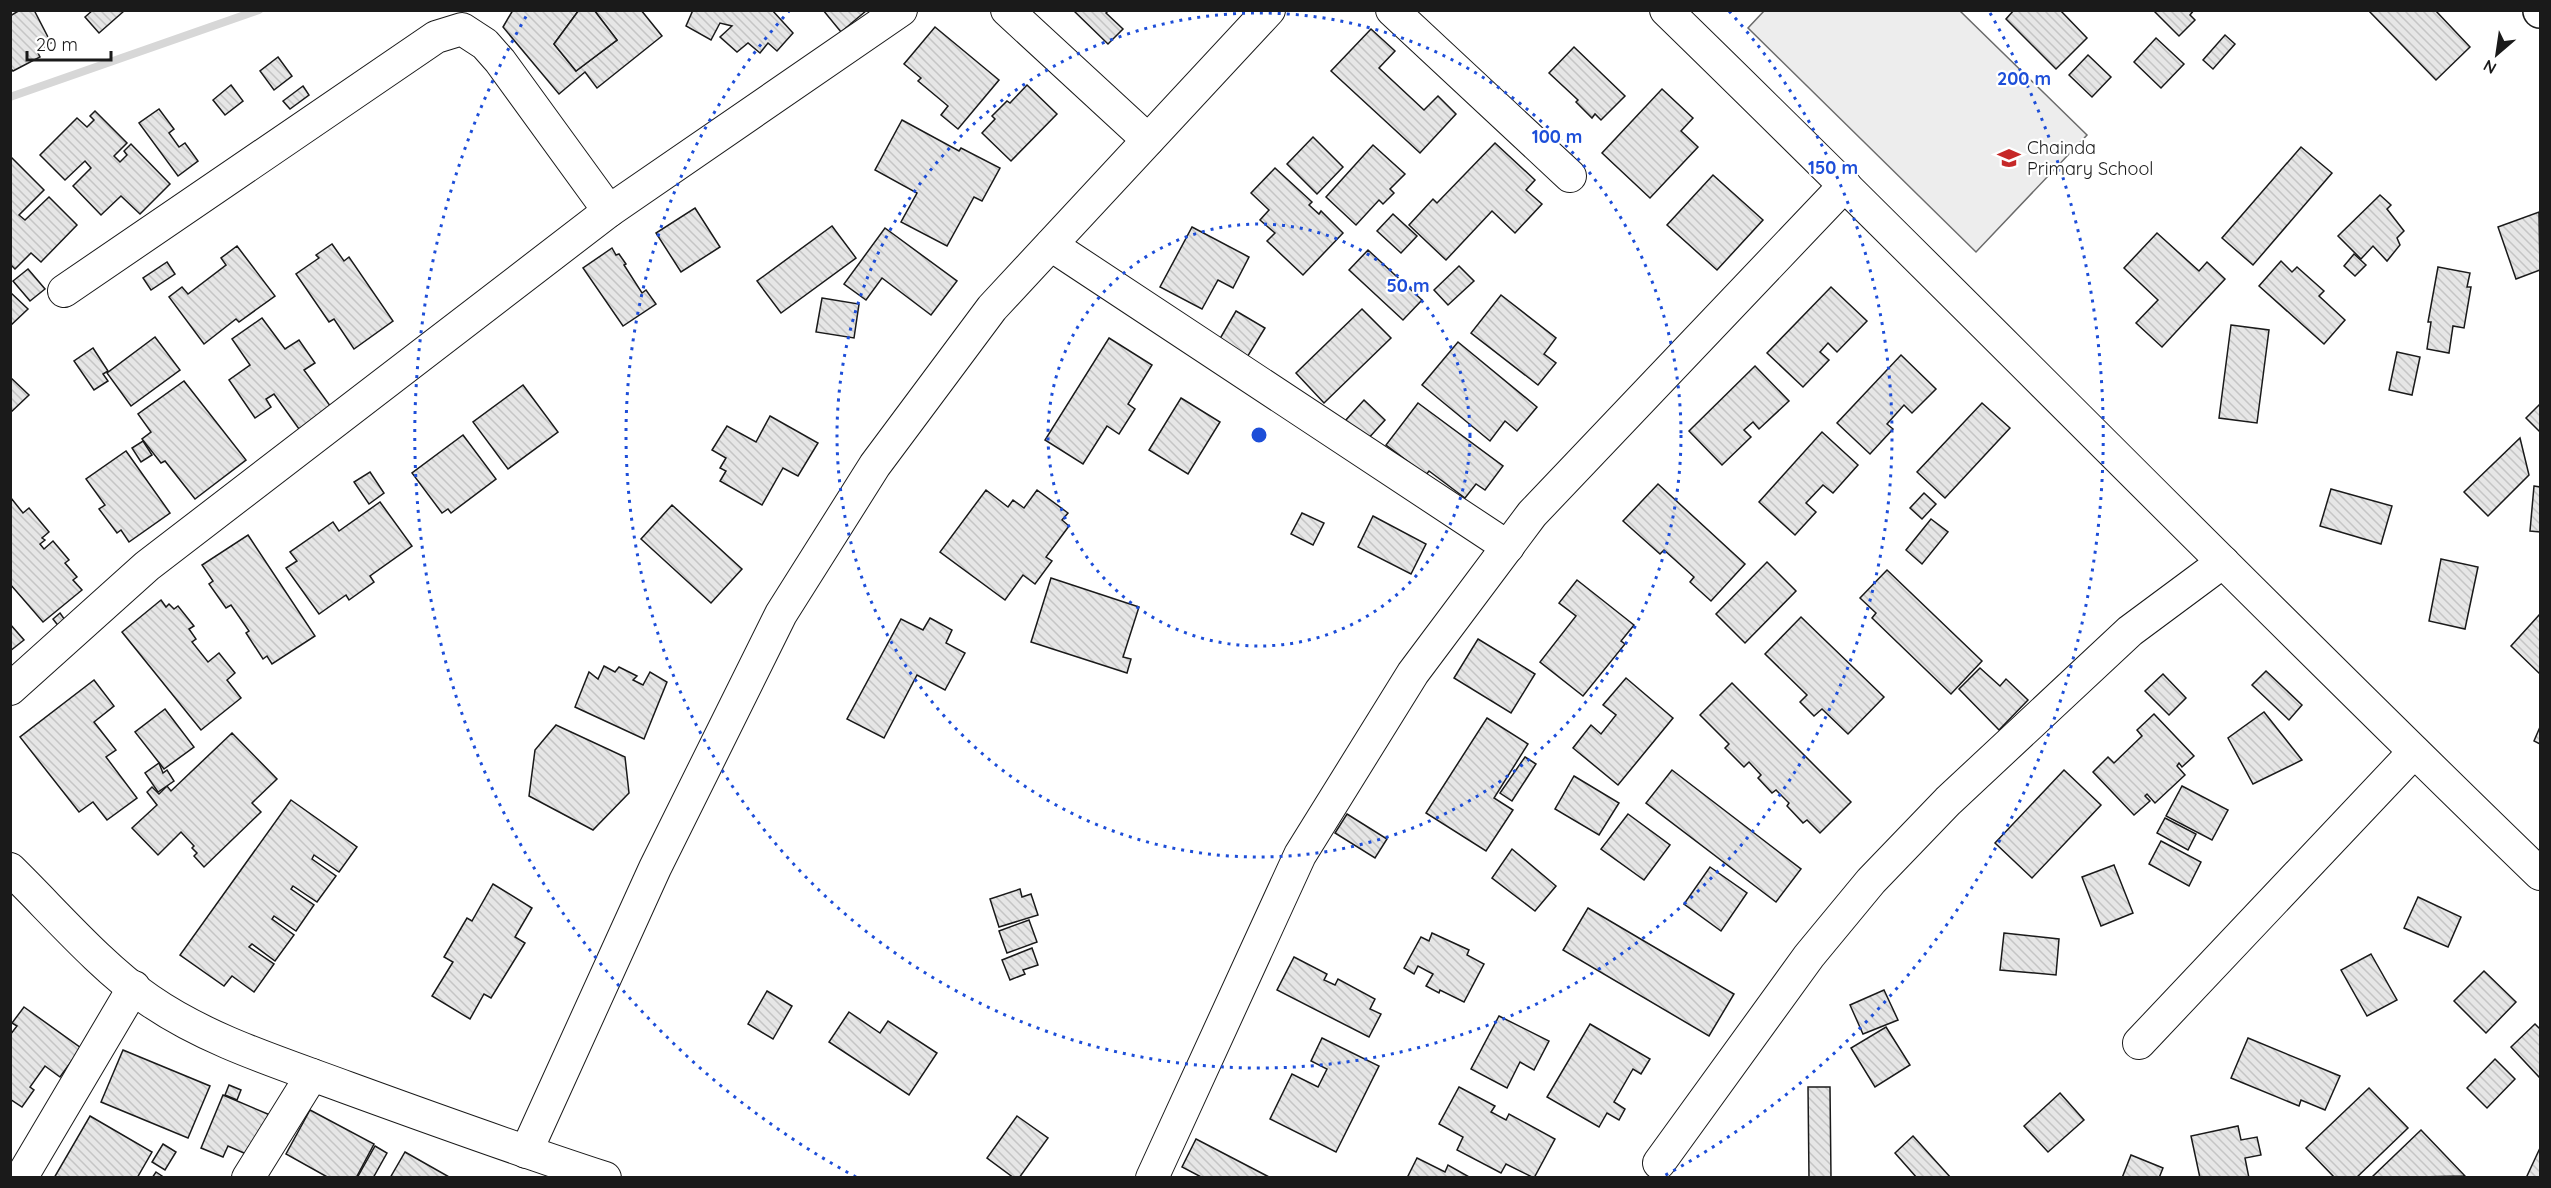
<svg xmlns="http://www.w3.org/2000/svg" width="2551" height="1188" viewBox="0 0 2551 1188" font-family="Quicksand,sans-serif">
  <defs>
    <pattern id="building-back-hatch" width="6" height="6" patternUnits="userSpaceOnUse" patternTransform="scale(1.5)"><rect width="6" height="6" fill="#e6e6e6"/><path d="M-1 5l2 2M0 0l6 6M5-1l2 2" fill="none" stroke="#c5c5c5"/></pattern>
  </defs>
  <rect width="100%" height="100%" fill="#fff"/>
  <!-- built -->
  <path fill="#ededed" stroke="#6a6a6a" stroke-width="1.5" d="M1764 11H1960L2087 135 1976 252 1748 28Z"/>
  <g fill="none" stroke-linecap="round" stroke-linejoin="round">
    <!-- stream -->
    <path stroke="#d7d7d7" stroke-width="8" d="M10 97 259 10"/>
  </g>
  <!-- building -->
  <g fill="url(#building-back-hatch)" stroke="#1a1a1a" stroke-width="1.5">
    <path d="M20 10H34L51 43 37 51 40 57 13 71 10 68V16Z"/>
    <path d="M93 10H123L124 11 99 33 85 17Z"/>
    <path d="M513 10H579L554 44 576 71 617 40 594 10H641L662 36 597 88 585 72 559 94 503 27Z"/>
    <path d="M579 10H594L617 40 576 71 554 44Z"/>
    <path d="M693 10H772L793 33 777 51 768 43 760 53 748 43 737 52 720 37 732 26 720 23 711 40 686 26Z"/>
    <path d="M823 10H867L841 32Z"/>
    <path d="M1073 10H1109L1106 13 1123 29 1108 44Z"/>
    <path d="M2014 10H2060L2087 38 2056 69 2006 19Z"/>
    <path d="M2153 10H2194L2190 15 2195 20 2179 36Z"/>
    <path d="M2368 10H2435L2470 47 2436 80Z"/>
    <path d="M935 27 999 80 958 129 941 115 948 106 918 81 921 78 904 64Z"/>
    <path d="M1371 29 1395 51 1379 68 1424 110 1438 96 1456 114 1420 153 1331 71Z"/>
    <path d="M2225 35 2235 44 2213 69 2203 60Z"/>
    <path d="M2156 38 2184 64 2161 88 2134 62Z"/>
    <path d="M1574 47 1625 96 1601 120 1595 114 1592 118 1576 102 1578 100 1549 73Z"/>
    <path d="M2088 55 2111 77 2092 97 2069 75Z"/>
    <path d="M278 57 292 76 274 90 260 71Z"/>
    <path d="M231 85 243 101 225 115 213 100Z"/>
    <path d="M1027 85 1057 114 1011 161 982 133 995 119 992 116 1007 101 1010 103Z"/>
    <path d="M303 86 309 95 290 109 283 101Z"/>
    <path d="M1662 89 1693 118 1681 131 1698 147 1650 198 1602 153Z"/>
    <path d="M159 109 174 129 169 133 179 147 185 143 198 161 178 176 139 123Z"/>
    <path d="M95 111 127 143 114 156 120 162 127 155 124 151 131 144 170 184 140 214 121 196 101 215 73 186 91 168 85 161 65 180 40 155 77 118 87 127 94 120 90 116Z"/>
    <path d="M902 120 959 151 961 148 1000 168 982 201 974 197 947 246 901 222 917 193 875 170Z"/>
    <path d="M1313 137 1343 167 1317 194 1287 164Z"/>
    <path d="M1495 143 1535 180 1526 190 1542 204 1515 233 1492 211 1446 260 1409 225 1433 199 1437 203Z"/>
    <path d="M1373 145 1405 174 1390 189 1394 193 1383 204 1379 200 1356 225 1326 197Z"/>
    <path d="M2301 147 2332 173 2253 265 2222 238Z"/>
    <path d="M10 156 44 190 19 215 25 220 49 197 77 225 41 262 31 253 15 269 10 264Z"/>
    <path d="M1275 168 1312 202 1309 205 1319 214 1321 211 1343 233 1303 275 1267 241 1275 233 1260 220 1269 210 1251 193Z"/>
    <path d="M1713 175 1763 220 1717 270 1667 225Z"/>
    <path d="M2380 195 2391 205 2387 209 2404 231 2397 238 2400 245 2387 261 2373 246 2361 259 2338 236Z"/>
    <path d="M695 208 720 247 681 272 656 233Z"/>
    <path d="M2539 212 2540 270 2516 279 2498 227Z"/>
    <path d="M1393 214 1417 236 1401 253 1377 231Z"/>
    <path d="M832 226 856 258 781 313 757 281Z"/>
    <path d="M1192 227 1249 257 1233 288 1218 280 1202 309 1160 287Z"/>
    <path d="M885 228 957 281 931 315 882 278 866 300 844 284Z"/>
    <path d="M2157 233 2199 271 2207 262 2225 279 2162 347 2136 323 2158 300 2124 268Z"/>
    <path d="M332 244 344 261 349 257 393 321 354 349 334 319 329 322 296 274 319 258 316 255Z"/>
    <path d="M237 246 275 296 239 322 236 319 204 344 169 297 182 287 188 294 226 265 221 258Z"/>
    <path d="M612 248 616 255 619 254 626 264 624 265 642 293 646 290 656 304 623 326 583 268Z"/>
    <path d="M1368 250 1422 300 1403 320 1349 270Z"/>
    <path d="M2354 254 2366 265 2355 276 2344 266Z"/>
    <path d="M2281 261 2292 272 2297 267 2324 291 2319 296 2345 320 2324 344 2259 286Z"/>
    <path d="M167 262 175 274 151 290 143 278Z"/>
    <path d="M1459 266 1474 281 1448 305 1434 290Z"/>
    <path d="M2438 267 2470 273 2467 287H2471L2464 328 2453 326 2449 353 2427 349 2431 322H2428Z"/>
    <path d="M28 269 45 289 30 301 13 281Z"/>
    <path d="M1831 287 1867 321 1837 352 1828 343 1820 352 1829 360 1803 387 1767 353Z"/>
    <path d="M10 292 28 309 10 326Z"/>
    <path d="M1501 295 1556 338 1544 354 1556 363 1538 385 1471 333Z"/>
    <path d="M822 298 859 304 854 338 816 332Z"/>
    <path d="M1362 309 1391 338 1324 403 1296 373Z"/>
    <path d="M1236 311 1265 328 1246 359 1218 342Z"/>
    <path d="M262 318 285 349 299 340 315 363 304 370 331 407 299 429 274 394 266 399 271 407 255 418 229 380 250 365 232 339Z"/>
    <path d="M2231 325 2269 330 2257 423 2219 418Z"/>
    <path d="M155 337 180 370 131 406 107 373Z"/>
    <path d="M1109 338 1152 365 1128 404 1135 409 1119 434 1107 426 1083 464 1045 440Z"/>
    <path d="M1458 342 1537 407 1517 431 1505 421 1490 441 1422 385Z"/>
    <path d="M93 348 108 371 103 374 108 381 94 390 74 361Z"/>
    <path d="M2397 352 2420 357 2412 395 2389 390Z"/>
    <path d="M1901 355 1936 389 1912 413 1904 405 1887 424 1893 429 1870 454 1837 423Z"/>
    <path d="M1755 366 1789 401 1759 429 1753 422 1744 430 1751 437 1722 465 1689 431Z"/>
    <path d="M10 377 29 395 10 413Z"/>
    <path d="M184 381 246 460 195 499 165 461 161 463 142 439 151 432 138 414Z"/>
    <path d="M523 385 558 432 508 469 473 422Z"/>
    <path d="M1181 398 1220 422 1188 474 1149 450Z"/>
    <path d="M1364 400 1385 420 1367 440 1345 421Z"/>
    <path d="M1418 403 1503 466 1485 490 1476 484 1465 498 1429 471 1426 475 1386 445Z"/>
    <path d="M1982 403 2010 428 1945 498 1917 472Z"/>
    <path d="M2540 404V432L2526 418Z"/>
    <path d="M770 416 818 443 798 476 783 468 762 505 720 481 726 471 720 468 726 458 712 450 727 426 756 442Z"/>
    <path d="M1822 432 1858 465 1833 493 1823 485 1806 503 1816 512 1795 535 1759 502Z"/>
    <path d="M463 435 496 479 451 513 448 509 442 513 412 473Z"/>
    <path d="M2520 438 2529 475 2488 516 2464 492Z"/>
    <path d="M143 441 152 455 141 462 132 448Z"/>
    <path d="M126 451 170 513 129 542 121 530 117 533 99 509 105 505 86 479Z"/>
    <path d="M370 472 384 493 369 504 354 482Z"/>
    <path d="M1658 484 1745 564 1711 601 1690 582 1694 577 1664 550 1660 554 1623 521Z"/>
    <path d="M2534 486 2540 487V532L2530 531Z"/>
    <path d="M2331 489 2392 506 2381 544 2320 526Z"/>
    <path d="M986 490 1008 507 1013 500 1024 508 1037 490 1068 513 1062 520 1069 526 1046 557 1052 561 1035 584 1023 575 1005 600 940 552Z"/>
    <path d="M1924 493 1936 504 1922 519 1910 508Z"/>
    <path d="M11 498 23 513 29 508 49 532 42 538 45 540 40 544 44 549 53 541 69 560 65 563 77 577 73 580 82 590 43 622 10 584Z"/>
    <path d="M380 502 412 546 370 576 374 582 349 600 346 595 319 614 286 568 297 561 290 552 333 522 339 531Z"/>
    <path d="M672 505 742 569 711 603 641 539Z"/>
    <path d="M1302 513 1324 523 1313 545 1291 534Z"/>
    <path d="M1373 516 1426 544 1411 574 1358 547Z"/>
    <path d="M1931 519 1948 532 1922 564 1906 550Z"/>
    <path d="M248 535 315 636 272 664 267 656 263 659 246 633 249 631 231 605 226 608 209 584 213 581 202 565Z"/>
    <path d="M2441 559 2478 567 2465 629 2429 621Z"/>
    <path d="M1767 562 1796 591 1745 643 1716 614Z"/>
    <path d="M1887 570 1982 661 1951 694 1872 618 1876 613 1860 598Z"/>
    <path d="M1051 578 1139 607 1123 657 1131 659 1127 673 1031 642Z"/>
    <path d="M1577 580 1634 625 1621 641 1625 644 1583 696 1540 662 1576 616 1559 603Z"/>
    <path d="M161 600 166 607 169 604 174 609 178 606 194 626 189 629 196 639 192 642 208 662 219 653 235 673 227 680 241 698 201 730 122 632Z"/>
    <path d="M60 613 67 623 60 628 53 619Z"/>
    <path d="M2540 614V674L2511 646Z"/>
    <path d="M1801 617 1884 697 1848 734 1822 709 1814 716 1800 702 1807 695 1765 654Z"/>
    <path d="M930 618 952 630 946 643 965 653 945 690 917 675 884 738 847 719 901 619 923 630Z"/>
    <path d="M10 624 24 640 10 651Z"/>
    <path d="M1478 639 1535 674 1511 713 1454 678Z"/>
    <path d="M604 666 615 672 619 667 637 676 633 680 643 685 650 672 667 682 644 739 575 707 589 672 598 679Z"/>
    <path d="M1980 668 2000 686 2006 679 2028 700 1999 730 1959 689Z"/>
    <path d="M2266 671 2302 705 2289 720 2252 685Z"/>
    <path d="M2163 674 2186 698 2169 715 2145 691Z"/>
    <path d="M1626 678 1673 718 1618 785 1573 748 1591 725 1601 734 1616 715 1603 705Z"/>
    <path d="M94 680 114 706 94 722 116 750 106 757 137 798 107 820 93 802 79 812 20 737Z"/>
    <path d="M1732 683 1851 802 1820 833 1807 820 1803 823 1787 806 1789 803 1776 790 1772 793 1758 778 1761 775 1749 762 1744 767 1725 748 1729 744 1700 715Z"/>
    <path d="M165 709 194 747 164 769 135 732Z"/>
    <path d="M2264 712 2302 760 2253 784 2228 738Z"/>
    <path d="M2154 714 2194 756 2182 767 2179 763 2177 766 2185 775 2155 803 2147 794 2145 796 2150 801 2134 815 2093 772 2108 757 2114 763 2142 736 2137 730Z"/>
    <path d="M1487 718 1528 744 1494 798 1513 810 1486 851 1426 813Z"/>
    <path d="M556 725 625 757 629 793 593 830 529 796 535 750Z"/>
    <path d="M2540 727V744L2534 741Z"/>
    <path d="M232 733 277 779 252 803 261 812 204 867 194 856 197 853 192 848 194 846 181 832 158 855 132 828 157 805 147 792 152 787 159 794 167 786 171 791Z"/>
    <path d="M1525 757 1536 764 1512 801 1500 793Z"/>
    <path d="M159 763 163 773 167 770 174 781 158 792 145 773Z"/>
    <path d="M1672 770 1801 869 1776 902 1646 803Z"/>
    <path d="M2064 770 2101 805 2032 878 1995 843Z"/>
    <path d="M1574 776 1619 803 1599 835 1555 809Z"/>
    <path d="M2182 786 2228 810 2212 840 2166 816Z"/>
    <path d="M291 800 357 847 339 872 314 855 312 859 336 876 317 902 293 886 291 889 314 905 296 931 274 916 272 919 294 935 275 961 252 944 249 947 274 964 254 992 232 976 224 986 180 955Z"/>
    <path d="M1347 814 1387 839 1375 858 1335 833Z"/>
    <path d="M1628 814 1670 845 1644 880 1601 849Z"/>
    <path d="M2165 818 2196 834 2188 850 2157 833Z"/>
    <path d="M2161 841 2201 862 2189 886 2149 864Z"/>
    <path d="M1512 849 1556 886 1535 911 1492 878Z"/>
    <path d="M2114 865 2133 913 2101 926 2082 877Z"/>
    <path d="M1710 867 1747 893 1721 931 1684 904Z"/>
    <path d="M493 884 532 908 515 937 525 943 491 998 484 994 470 1019 432 996 453 962 444 957 467 918 472 921Z"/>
    <path d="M1020 889 1022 897 1031 894 1038 915 999 927 990 899Z"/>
    <path d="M2418 897 2461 917 2448 947 2404 928Z"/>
    <path d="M1588 908 1734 994 1709 1036 1563 950Z"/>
    <path d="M1029 920 1037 942 1007 953 999 931Z"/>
    <path d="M1432 933 1469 950 1467 955 1484 964 1464 1002 1440 990 1439 993 1426 986 1433 974 1418 966 1414 974 1404 968 1421 937 1429 941Z"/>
    <path d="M2004 933 2059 939 2056 975 2000 970Z"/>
    <path d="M1032 948 1038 965 1023 970 1025 974 1010 980 1002 960Z"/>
    <path d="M2371 954 2397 1000 2367 1016 2341 970Z"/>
    <path d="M1294 957 1327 974 1324 980 1335 985 1338 979 1375 999 1370 1009 1381 1014 1369 1037 1277 990Z"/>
    <path d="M2484 971 2516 1002 2486 1033 2454 1001Z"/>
    <path d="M1884 990 1898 1020 1863 1034 1850 1005Z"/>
    <path d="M767 991 792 1006 773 1039 748 1024Z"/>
    <path d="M24 1007 81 1048 60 1077 45 1066 30 1087 34 1090 22 1107 10 1099V1035L17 1026 12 1023Z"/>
    <path d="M849 1012 880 1033 888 1021 937 1053 909 1095 829 1042Z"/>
    <path d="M1499 1016 1549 1041 1534 1070 1520 1062 1507 1088 1471 1069Z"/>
    <path d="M1590 1024 1650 1059 1641 1074 1633 1069 1614 1102 1625 1109 1619 1120 1607 1113 1599 1127 1547 1097Z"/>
    <path d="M2535 1024 2540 1029V1078L2511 1047Z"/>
    <path d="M1886 1027 1910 1065 1875 1087 1851 1048Z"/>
    <path d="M1322 1038 1379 1066 1336 1152 1270 1119 1292 1074 1318 1087 1327 1069 1311 1061Z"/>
    <path d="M2248 1038 2340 1076 2325 1110 2301 1100 2299 1106 2231 1078Z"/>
    <path d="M123 1050 210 1086 188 1138 101 1102Z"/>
    <path d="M2495 1059 2515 1079 2487 1108 2467 1088Z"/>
    <path d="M229 1085 241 1090 237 1100 225 1095Z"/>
    <path d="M1459 1087 1495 1106 1491 1112 1506 1120 1509 1114 1555 1139 1534 1178 1506 1164 1501 1173 1457 1150 1463 1137 1439 1124Z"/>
    <path d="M1808 1087H1830L1831 1178H1809Z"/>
    <path d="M2369 1088 2408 1128 2356 1178H2335L2306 1148Z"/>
    <path d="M2060 1093 2084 1120 2048 1152 2024 1126Z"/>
    <path d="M223 1095 270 1115 253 1157 228 1146 223 1157 201 1148Z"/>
    <path d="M310 1110 374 1144 356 1178H329L286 1154Z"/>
    <path d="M90 1116 152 1152 137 1178H54Z"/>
    <path d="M1017 1116 1048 1138 1019 1178H1014L987 1158Z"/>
    <path d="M2238 1126 2241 1140 2257 1137 2261 1155 2245 1158 2249 1178H2200L2191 1136Z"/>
    <path d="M2421 1130 2465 1176 2371 1178Z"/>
    <path d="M1913 1136 1951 1178H1917L1895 1153Z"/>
    <path d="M1196 1139 1271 1178H1203L1182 1167Z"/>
    <path d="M163 1144 176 1152 165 1170 152 1162Z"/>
    <path d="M375 1146 387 1153 373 1178H357Z"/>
    <path d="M2540 1148V1178H2530L2527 1176Z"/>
    <path d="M405 1152 451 1178H390Z"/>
    <path d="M2131 1155 2163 1168 2159 1178H2122Z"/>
    <path d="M1417 1158 1445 1172 1448 1165 1471 1178H1407Z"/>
    <path d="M156 1172 165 1178H152Z"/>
  </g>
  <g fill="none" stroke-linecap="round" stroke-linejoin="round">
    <!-- minor casing -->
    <g stroke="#1a1a1a" stroke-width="34">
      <g id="minor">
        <path d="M1007 10 1148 140"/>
        <path d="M1392 10 1570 176"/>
        <path d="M1666 10C1960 296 2246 590 2540 874"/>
        <path d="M1051 245 1508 547"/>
        <path d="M64 291 436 37 462 29 485 44 500 61 609 211"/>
        <path d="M10 689 147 566 609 211 901 10"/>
        <path d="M10 869C53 911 100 966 149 1000 208 1041 281 1063 348 1088 433 1119 519 1150 605 1178"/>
        <path d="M2139 1043 2414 752"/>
        <path d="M526 1152 655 868 781 614 875 465 992 308 1269 10"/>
        <path d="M1659 1163 1809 956 1871 881 1948 801 2130 631 2223 562"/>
        <path d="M21 1178 134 987"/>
        <path d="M248 1178 312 1075"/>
        <path d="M1152 1178 1300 855 1413 673 1532 514 1845 185"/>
      </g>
    </g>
    <!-- major casing -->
    <g stroke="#1a1a1a" stroke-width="36">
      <path id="major" d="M2540 10V11"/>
    </g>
    <!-- minor -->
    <use href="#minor" stroke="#fff" stroke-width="32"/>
    <!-- major -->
    <use href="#major" stroke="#fff" stroke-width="33"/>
  </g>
  <!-- distance rings -->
  <g fill="none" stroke="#1d4ed8" stroke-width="3" stroke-dasharray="3 6">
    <circle cx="1259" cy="435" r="211"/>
    <circle cx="1259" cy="435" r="422"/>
    <path d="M1729 11A633 633 0 1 1 789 11"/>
    <path d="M856 1177A844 844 0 0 1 528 13M1990 13A844 844 0 0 1 1662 1177"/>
  </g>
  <!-- icons -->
  <defs>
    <g id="school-bare" transform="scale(1.8)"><path d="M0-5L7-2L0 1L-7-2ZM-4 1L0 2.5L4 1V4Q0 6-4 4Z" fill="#c62828" stroke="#fff" stroke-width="2.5" paint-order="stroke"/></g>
  </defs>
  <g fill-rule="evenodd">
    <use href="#school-bare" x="2009" y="158"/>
  </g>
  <g text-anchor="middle" stroke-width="4.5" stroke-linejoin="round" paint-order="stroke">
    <!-- poi labels -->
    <g font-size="18" fill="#1a1a1a" stroke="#fff" text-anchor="start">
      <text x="2027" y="154">Chainda<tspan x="2027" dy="21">Primary School</tspan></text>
    </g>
  </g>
  <circle cx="1259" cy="435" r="9" fill="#1d4ed8" stroke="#fff" stroke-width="3"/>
  <g font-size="18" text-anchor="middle" font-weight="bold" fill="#1d4ed8" stroke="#fff" stroke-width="4.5" stroke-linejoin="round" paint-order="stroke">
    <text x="2024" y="85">200 m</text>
    <text x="1557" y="143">100 m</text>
    <text x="1833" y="174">150 m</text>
    <text x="1408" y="292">50 m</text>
  </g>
  <!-- border -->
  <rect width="2551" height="1188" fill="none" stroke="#1a1a1a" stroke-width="24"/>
  <!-- north arrow -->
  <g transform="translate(2497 54) rotate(209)" stroke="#ffffff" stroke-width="4.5" paint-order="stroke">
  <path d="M0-4.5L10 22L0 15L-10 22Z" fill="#1a1a1a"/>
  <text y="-9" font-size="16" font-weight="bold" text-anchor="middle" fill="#1a1a1a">N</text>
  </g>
  <!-- scale -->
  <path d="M27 51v9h84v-9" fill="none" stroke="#1a1a1a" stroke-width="3"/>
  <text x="36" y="51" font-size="18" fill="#1a1a1a" stroke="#ffffff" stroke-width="4.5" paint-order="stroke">20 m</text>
</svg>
